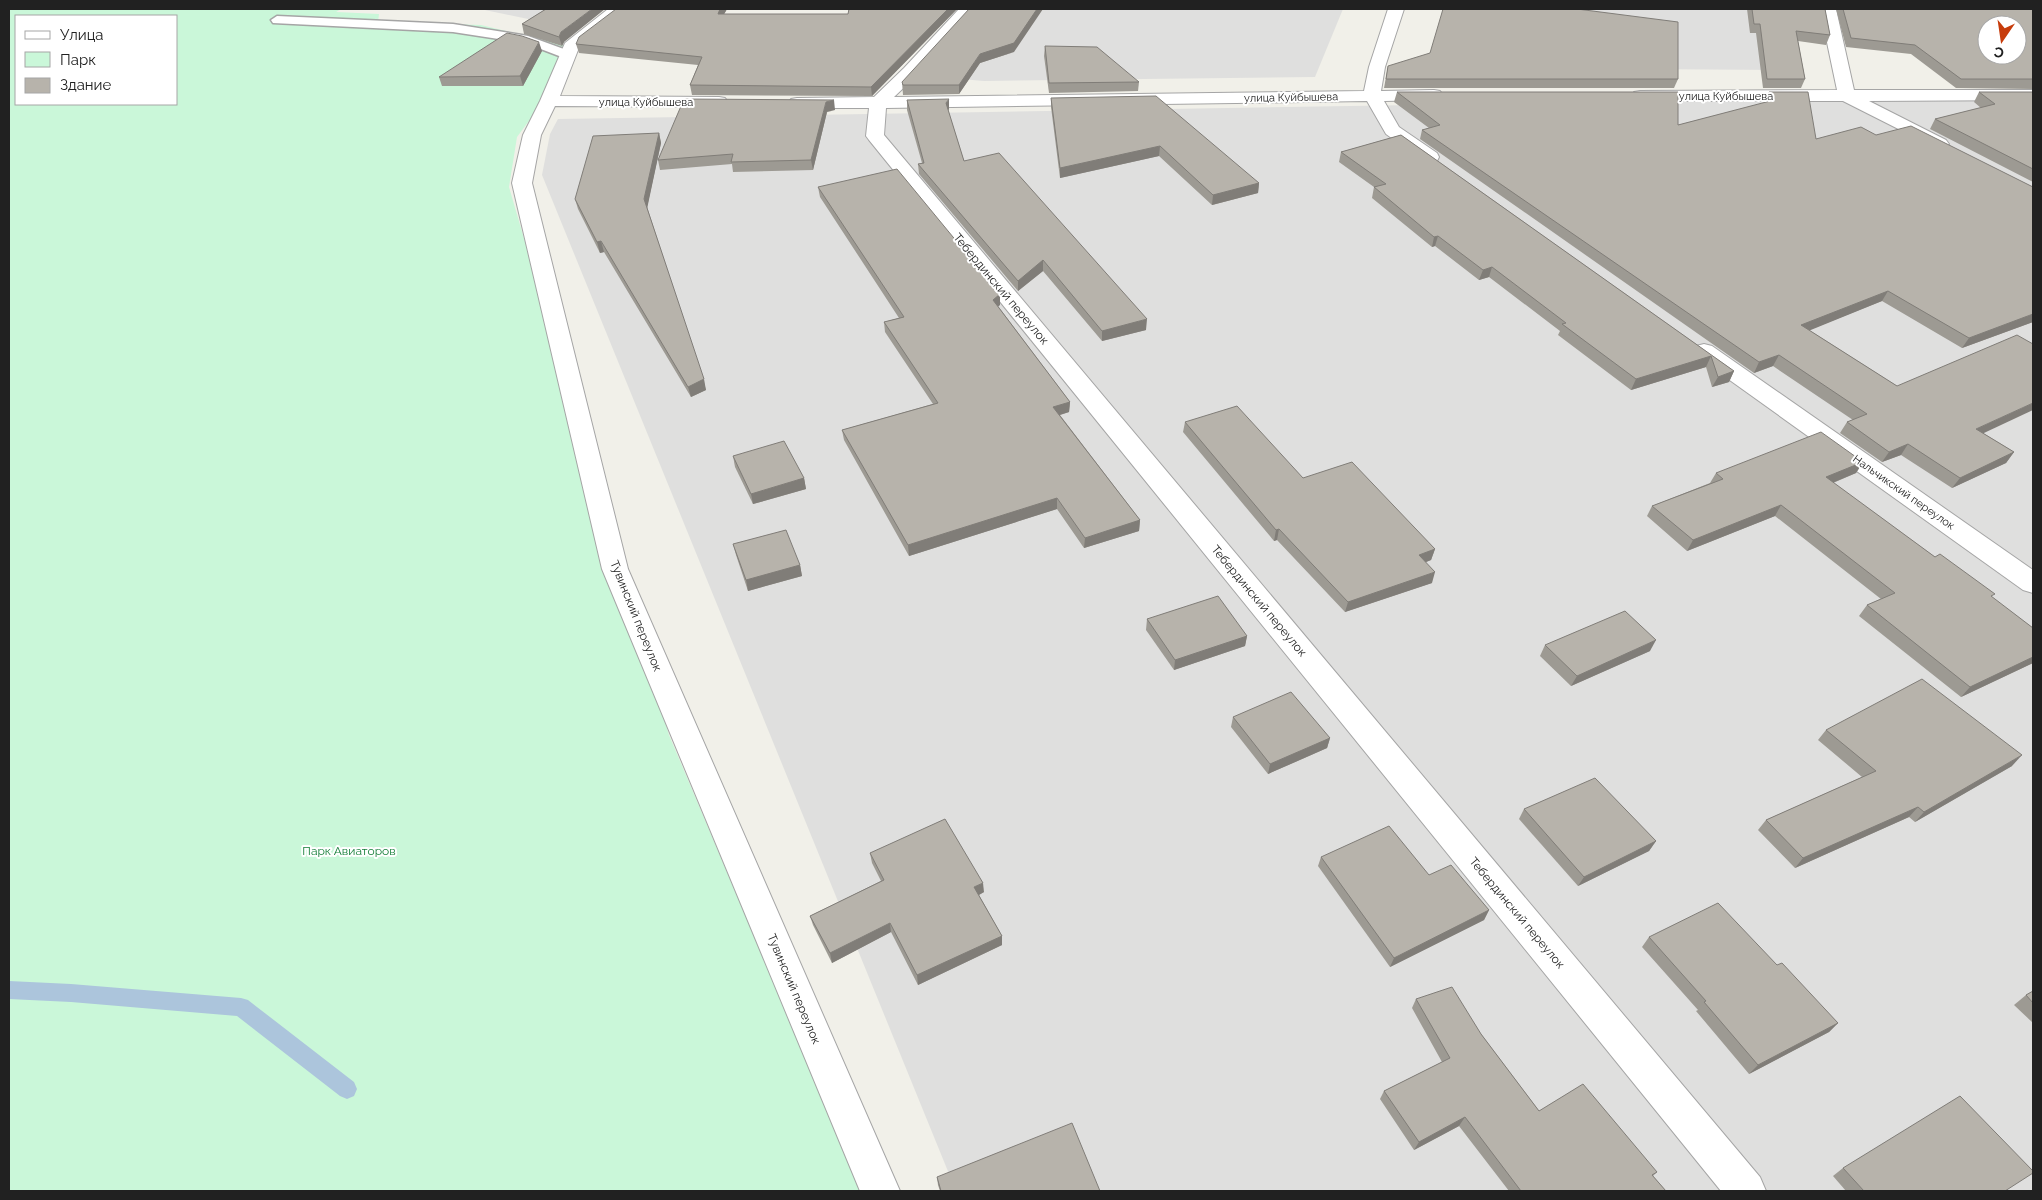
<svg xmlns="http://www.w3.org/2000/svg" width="2042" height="1200" viewBox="0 0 2042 1200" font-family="Raleway,sans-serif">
  <rect width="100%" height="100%" fill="#f1f0e9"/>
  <!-- residential -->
  <g fill="#dfdfde">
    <path d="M480 9H592L566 27Z"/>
    <path d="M993 9H1343L1315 77 984 81 937 77Z"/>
    <path d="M1444 9H1789L1797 70 1466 68Z"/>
    <path d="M2033 98V1191H956L542 175 550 134 558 119 1782 99Z"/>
  </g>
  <!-- park -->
  <path fill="#caf7d9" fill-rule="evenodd" d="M9 9H341L336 12 379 14 378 22 481 25 565 45 543 102 517 137 509 187 669 735 862 1191H9ZM16 16H176V104H16Z"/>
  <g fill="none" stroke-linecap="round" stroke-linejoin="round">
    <!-- stream -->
    <path fill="#acc5dc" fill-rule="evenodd" d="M9 981 71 984 241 998 248 1000 354 1082 357 1089 354 1096 347 1099 340 1096 237 1016 71 1002 9 999Z"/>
    <!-- service casing -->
    <g stroke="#a5a5a5" stroke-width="3">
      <path id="service" d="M277 16 453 24 528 36 572 52 573 55 567 59 525 43 453 32 273 23 271 20Z"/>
    </g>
    <!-- minor casing -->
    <g stroke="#a5a5a5" stroke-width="2">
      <g id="minor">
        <path d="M608 9H626L580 45 560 96 719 97 725 98 728 102 725 106 719 107 555 106 541 135 532 183 628 569 900 1191H860L602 569 512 183 523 135 540 101 565 43Z"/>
        <path d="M959 9H975L916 76 894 97 1364 91 1369 67 1388 9H1404L1385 67 1381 91 1434 90 1440 91 1443 95 1440 99 1434 100 1384 101 1399 127 1437 153 1439 157 1437 161 1430 163 1423 161 1386 134 1367 101 886 108 884 135 1760 1177 1766 1191H1721L869 140 866 136 869 108H797L791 107 788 103 791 99 797 98 874 97 904 68Z"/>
        <path d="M1820 9H1836L1854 90H2033V100L1869 101 1946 140 1949 144 1946 148 1940 150 1843 101H1640L1634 100 1631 96 1634 92 1640 91 1837 90Z"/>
        <path d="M1704 344 1712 346 2033 570V593L2023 590 1696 356 1693 351 1696 346Z"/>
      </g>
    </g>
    <!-- service -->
    <use href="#service" fill="#fff" fill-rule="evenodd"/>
    <!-- minor -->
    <use href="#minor" fill="#fff" fill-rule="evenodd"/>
  </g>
  <!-- wall -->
  <g fill="#9d9a93">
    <path d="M546 9 564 42 562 46 524 34 522 24Z"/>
    <path d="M616 9H727L724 14H848L849 9H957L872 96 692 95 690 85 698 65 579 53 576 44Z"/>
    <path d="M1747 9H1825L1830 35 1826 45 1798 41 1805 79 1801 88H1763L1756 33H1750Z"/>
    <path d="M1836 9H2033V89L1956 88 1911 54 1846 47Z"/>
    <path d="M1045 46 1139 82 1138 91 1049 93 1044 56Z"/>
    <path d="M542 51 523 86H442L439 77Z"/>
    <path d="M1014 52 980 63 959 94 903 95 902 82Z"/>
    <path d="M1388 66 1678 79 1674 88H1384Z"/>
    <path d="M1397 92 1678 125 1765 103 1769 92 1816 139 2033 322 1962 348 1882 301 1809 330 1897 386 1983 433 2014 452 2006 463 1952 488 1901 455 1882 462 1840 433 1847 422 1853 420 1773 366 1754 373 1420 139 1422 130 1429 128 1394 102Z"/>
    <path d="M1979 92H2033V182L1930 129 1935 119 1981 108 1974 102Z"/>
    <path d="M1051 98 1259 183 1258 193 1212 205 1159 156 1060 178 1051 107Z"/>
    <path d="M907 100 949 109 948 110 964 161 1146 330 1102 341 1043 271 1018 291 919 174 918 164 922 163 907 110Z"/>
    <path d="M835 110 827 112 813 170 733 172 732 164 660 170 658 160Z"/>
    <path d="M659 133 661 143 647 207 706 390 691 397 604 252 600 253 578 209 575 199Z"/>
    <path d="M1401 135 1734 371 1729 382 1712 387 1706 367 1631 390 1558 335 1560 331 1489 277 1479 280 1435 246 1432 247 1372 198 1374 187 1339 162 1341 152Z"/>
    <path d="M818 187 1000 294V305L998 306 1070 402 1069 412 1060 415 1140 520 1139 531 1084 548 1057 509 909 556 844 440 842 430 933 404 885 332 884 322 899 318 820 197Z"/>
    <path d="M1185 422 1303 478 1435 549 1431 560 1426 562 1432 583 1345 612 1277 540 1274 541 1183 432Z"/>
    <path d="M733 456 804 478 806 489 753 504 735 467Z"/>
    <path d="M1863 462 1856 473 1833 483 2033 628V663L1961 697 1859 616 1867 605 1881 599 1775 516 1687 551 1647 516 1652 506 1710 483 1716 473Z"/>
    <path d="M733 544 800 565 802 576 748 591 736 555Z"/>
    <path d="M1147 619 1247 636 1245 646 1174 670 1146 630Z"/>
    <path d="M1545 645 1650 651 1571 686 1540 656Z"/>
    <path d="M1233 717 1330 738 1327 748 1268 774 1231 727Z"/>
    <path d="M1826 730 2012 766 1915 822 1909 817 1795 868 1758 830 1766 820 1862 777 1818 740Z"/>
    <path d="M1524 809 1656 841 1649 851 1578 886 1519 819Z"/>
    <path d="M870 853 984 892 979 895 1002 936V945L918 985 891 932 832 963 813 925 810 916 881 881 872 863Z"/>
    <path d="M1321 857 1429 875 1489 910 1484 920 1390 967 1318 866Z"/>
    <path d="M1649 937 1777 965 1838 1023 1829 1032 1749 1074 1696 1011 1698 1010 1642 947Z"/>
    <path d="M2033 991V1023L2014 1005 2026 995Z"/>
    <path d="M1416 999 1481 1034 1539 1111 1657 1172 1653 1176 1666 1191H1509L1459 1126 1414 1150 1380 1099 1384 1091 1442 1062 1412 1008Z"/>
    <path d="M1843 1168 2005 1191H1846L1833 1176Z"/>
    <path d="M937 1177 1100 1191H940L938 1185Z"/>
  </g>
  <!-- shaded-wall -->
  <g fill="#807d78">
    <path d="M592 9H605L564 42 562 46 559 37 561 32Z"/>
    <path d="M720 9H727L719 23 718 14Z"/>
    <path d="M948 9H957L872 96 871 87Z"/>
    <path d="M1037 9H1043L1014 52 980 63 959 94V85L980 54Z"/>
    <path d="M539 42 542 51 523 86 520 76Z"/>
    <path d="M949 99V109L946 113V103Z"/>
    <path d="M834 100 835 110 827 112 813 170 811 160 826 102Z"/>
    <path d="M659 133 661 143 647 209 644 199Z"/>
    <path d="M1160 146 1159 156 1060 178V168Z"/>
    <path d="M1259 183 1258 193 1212 205 1213 195Z"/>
    <path d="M1438 236 1435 246 1432 247 1434 237Z"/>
    <path d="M601 241 604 252 600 253 597 242Z"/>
    <path d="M1043 260V271L1018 291V281Z"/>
    <path d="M1492 267 1489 277 1479 280 1483 270Z"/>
    <path d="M1888 291 1882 301 1796 336 1801 325Z"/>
    <path d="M1000 294V305L993 310V300Z"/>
    <path d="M2033 314V322L1962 348 1969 338Z"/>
    <path d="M1147 319 1146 330 1102 341V331Z"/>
    <path d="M1779 355 1773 366 1754 373 1759 362Z"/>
    <path d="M1711 356 1706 367 1631 390 1636 379Z"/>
    <path d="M1734 371 1729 382 1712 387 1718 377Z"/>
    <path d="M704 379 706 390 691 397 688 387Z"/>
    <path d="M1070 402 1069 412 1053 417V407Z"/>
    <path d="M2033 403V410L1969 440 1976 429Z"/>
    <path d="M1908 444 1901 455 1882 462 1889 452Z"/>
    <path d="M2014 452 2006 463 1952 488 1960 478Z"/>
    <path d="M1863 462 1856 473 1820 488 1826 477Z"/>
    <path d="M804 478 806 489 753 504 751 494Z"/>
    <path d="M1057 498V509L909 556 908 545Z"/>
    <path d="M1781 505 1775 516 1687 551 1693 540Z"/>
    <path d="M1140 520 1139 531 1084 548 1085 538Z"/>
    <path d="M1279 529 1277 540 1274 541 1276 530Z"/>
    <path d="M1435 549 1431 560 1416 566 1419 555Z"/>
    <path d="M800 565 802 576 748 591 746 580Z"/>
    <path d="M1435 572 1432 583 1345 612 1348 602Z"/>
    <path d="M1247 636 1245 646 1174 670 1175 660Z"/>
    <path d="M1656 640 1650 651 1571 686 1577 676Z"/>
    <path d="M2033 657V663L1961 697 1970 687Z"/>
    <path d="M1330 738 1327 748 1268 774 1270 764Z"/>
    <path d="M2022 755 2012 766 1915 822 1924 812Z"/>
    <path d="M1918 807 1909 817 1795 868 1803 858Z"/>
    <path d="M1656 841 1649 851 1578 886 1584 877Z"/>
    <path d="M983 883 984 892 975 897 974 887Z"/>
    <path d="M1489 910 1484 920 1390 967 1394 958Z"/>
    <path d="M890 923 891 932 832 963 830 953Z"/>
    <path d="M1002 936V945L918 985 917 975Z"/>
    <path d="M1838 1023 1829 1032 1749 1074 1758 1065Z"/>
    <path d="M1465 1117 1459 1126 1414 1150 1419 1142Z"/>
  </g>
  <!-- building -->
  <g fill="#b7b3ab" stroke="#807d78" fill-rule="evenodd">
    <path d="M546 9H592L561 32 559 37 522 24Z"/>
    <path d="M616 9H720L718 14H848L849 9H948L871 87 690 85 702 57 576 44 579 37Z"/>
    <path d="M969 9H1037L1014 43 980 54 959 85H903L902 82Z"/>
    <path d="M1443 9H1577L1678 22V79H1386L1388 66 1430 53Z"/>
    <path d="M1752 9H1825L1830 35 1796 31 1805 79H1767L1760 24H1754Z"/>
    <path d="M1843 9H2033V79H1961L1915 45 1851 38ZM1987 25H2017V55H1987Z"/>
    <path d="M507 33 522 36 539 42 520 76 439 77Z"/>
    <path d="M1045 46 1097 47 1139 82 1049 83Z"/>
    <path d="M1397 92H1678V125L1770 101 1769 92H1808L1816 139 1861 127 1876 135 1911 126 2033 187V314L1969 338 1888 291 1801 325 1897 386 2017 335 2033 344V403L1976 429 2014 452 1960 478 1908 444 1889 452 1847 422 1867 414 1779 355 1759 362 1422 130 1440 125Z"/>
    <path d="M1979 92H2033V169L1935 119 1995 104Z"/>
    <path d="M1156 96 1259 183 1213 195 1160 146 1060 168 1051 98Z"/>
    <path d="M684 99 834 100 826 102 811 160 731 162 733 154 658 160Z"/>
    <path d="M949 99 946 103 964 161 999 153 1147 319 1102 331 1043 260 1018 281 918 164 924 163 907 100Z"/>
    <path d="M659 133 644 199 704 379 688 387 601 241 597 242 575 199 593 136Z"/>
    <path d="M1401 135 1734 371 1718 377 1711 356 1636 379 1562 324 1566 323 1492 267 1483 270 1438 236 1434 237 1374 187 1386 184 1341 152Z"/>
    <path d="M897 169 1000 294 993 300 1070 402 1053 407 1140 520 1085 538 1057 498 908 545 842 430 938 403 884 322 904 317 818 187Z"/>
    <path d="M1237 406 1303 478 1352 462 1435 549 1419 555 1435 572 1348 602 1279 529 1276 530 1185 422Z"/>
    <path d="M1821 432 1863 462 1826 477 1935 557 1940 554 1995 594 1991 596 2033 628V657L1970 687 1867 605 1895 593 1781 505 1693 540 1652 506 1723 479 1716 473Z"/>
    <path d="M784 441 804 478 751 494 733 456Z"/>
    <path d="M786 530 800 565 746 580 733 544Z"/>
    <path d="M1218 596 1247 636 1175 660 1147 619Z"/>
    <path d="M1625 611 1656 640 1577 676 1545 645Z"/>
    <path d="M1922 679 2022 755 1924 812 1918 807 1803 858 1766 820 1876 771 1826 730Z"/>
    <path d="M1291 692 1330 738 1270 764 1233 717Z"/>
    <path d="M1595 778 1656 841 1584 877 1524 809Z"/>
    <path d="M945 819 983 883 974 887 1002 936 917 975 890 923 830 953 810 916 884 880 870 853Z"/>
    <path d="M1389 826 1429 875 1451 865 1489 910 1394 958 1321 857Z"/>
    <path d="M1718 903 1777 965 1782 963 1838 1023 1758 1065 1704 1002 1706 1001 1649 937Z"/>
    <path d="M1452 987 1481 1034 1539 1111 1583 1084 1657 1172 1652 1175 1666 1191H1521L1465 1117 1419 1142 1384 1091 1450 1058 1416 999Z"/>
    <path d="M2033 991V1003L2026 995Z"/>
    <path d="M1960 1096 2033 1171V1173L2005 1191H1864L1843 1168Z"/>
    <path d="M1072 1123 1100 1191H941L937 1177Z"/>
  </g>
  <g text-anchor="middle" stroke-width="4" stroke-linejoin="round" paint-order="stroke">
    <!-- far-street labels -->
    <g font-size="11" fill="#212121" stroke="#fff">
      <text x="1726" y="100">улица Куйбышева</text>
      <text transform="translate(1291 97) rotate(-1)" y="4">улица Куйбышева</text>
      <text x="646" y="106">улица Куйбышева</text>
      <text transform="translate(1904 492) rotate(35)" y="4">Нальчикский переулок</text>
    </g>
    <!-- street labels -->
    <g font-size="12" fill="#212121" stroke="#fff">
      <text transform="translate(1001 289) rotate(50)" y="4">Тебердинский переулок</text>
      <text transform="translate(1259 601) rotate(50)" y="4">Тебердинский переулок</text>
      <text transform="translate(636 616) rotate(68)" y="4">Тувинский переулок</text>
      <text transform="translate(1517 913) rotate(50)" y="4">Тебердинский переулок</text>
      <text transform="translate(794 989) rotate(67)" y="4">Тувинский переулок</text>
    </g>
    <!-- park labels -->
    <g font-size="12" fill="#127d36" stroke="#fff">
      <text x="349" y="855">Парк Авиаторов</text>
    </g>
  </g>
  <!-- border -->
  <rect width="2042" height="1200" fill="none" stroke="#212121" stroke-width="20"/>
  <!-- legend -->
  <rect x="15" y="15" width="162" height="90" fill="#ffffff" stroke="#a6a6a6"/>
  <rect x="25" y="31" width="25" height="8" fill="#ffffff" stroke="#a6a6a6"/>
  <text x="60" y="40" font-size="15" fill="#212121">Улица</text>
  <rect x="25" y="52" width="25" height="15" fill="#caf7d9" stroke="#a6a6a6"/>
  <text x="60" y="65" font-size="15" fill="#212121">Парк</text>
  <rect x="25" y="78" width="25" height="15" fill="#b7b3ab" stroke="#a6a6a6"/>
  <text x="60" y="90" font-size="15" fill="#212121">Здание</text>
  <!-- north arrow -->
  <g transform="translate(2002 40) rotate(193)"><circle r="24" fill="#ffffff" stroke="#a6a6a6"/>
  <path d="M0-4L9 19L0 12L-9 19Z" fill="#c73c0b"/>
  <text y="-8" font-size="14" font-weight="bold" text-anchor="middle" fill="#212121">С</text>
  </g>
</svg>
